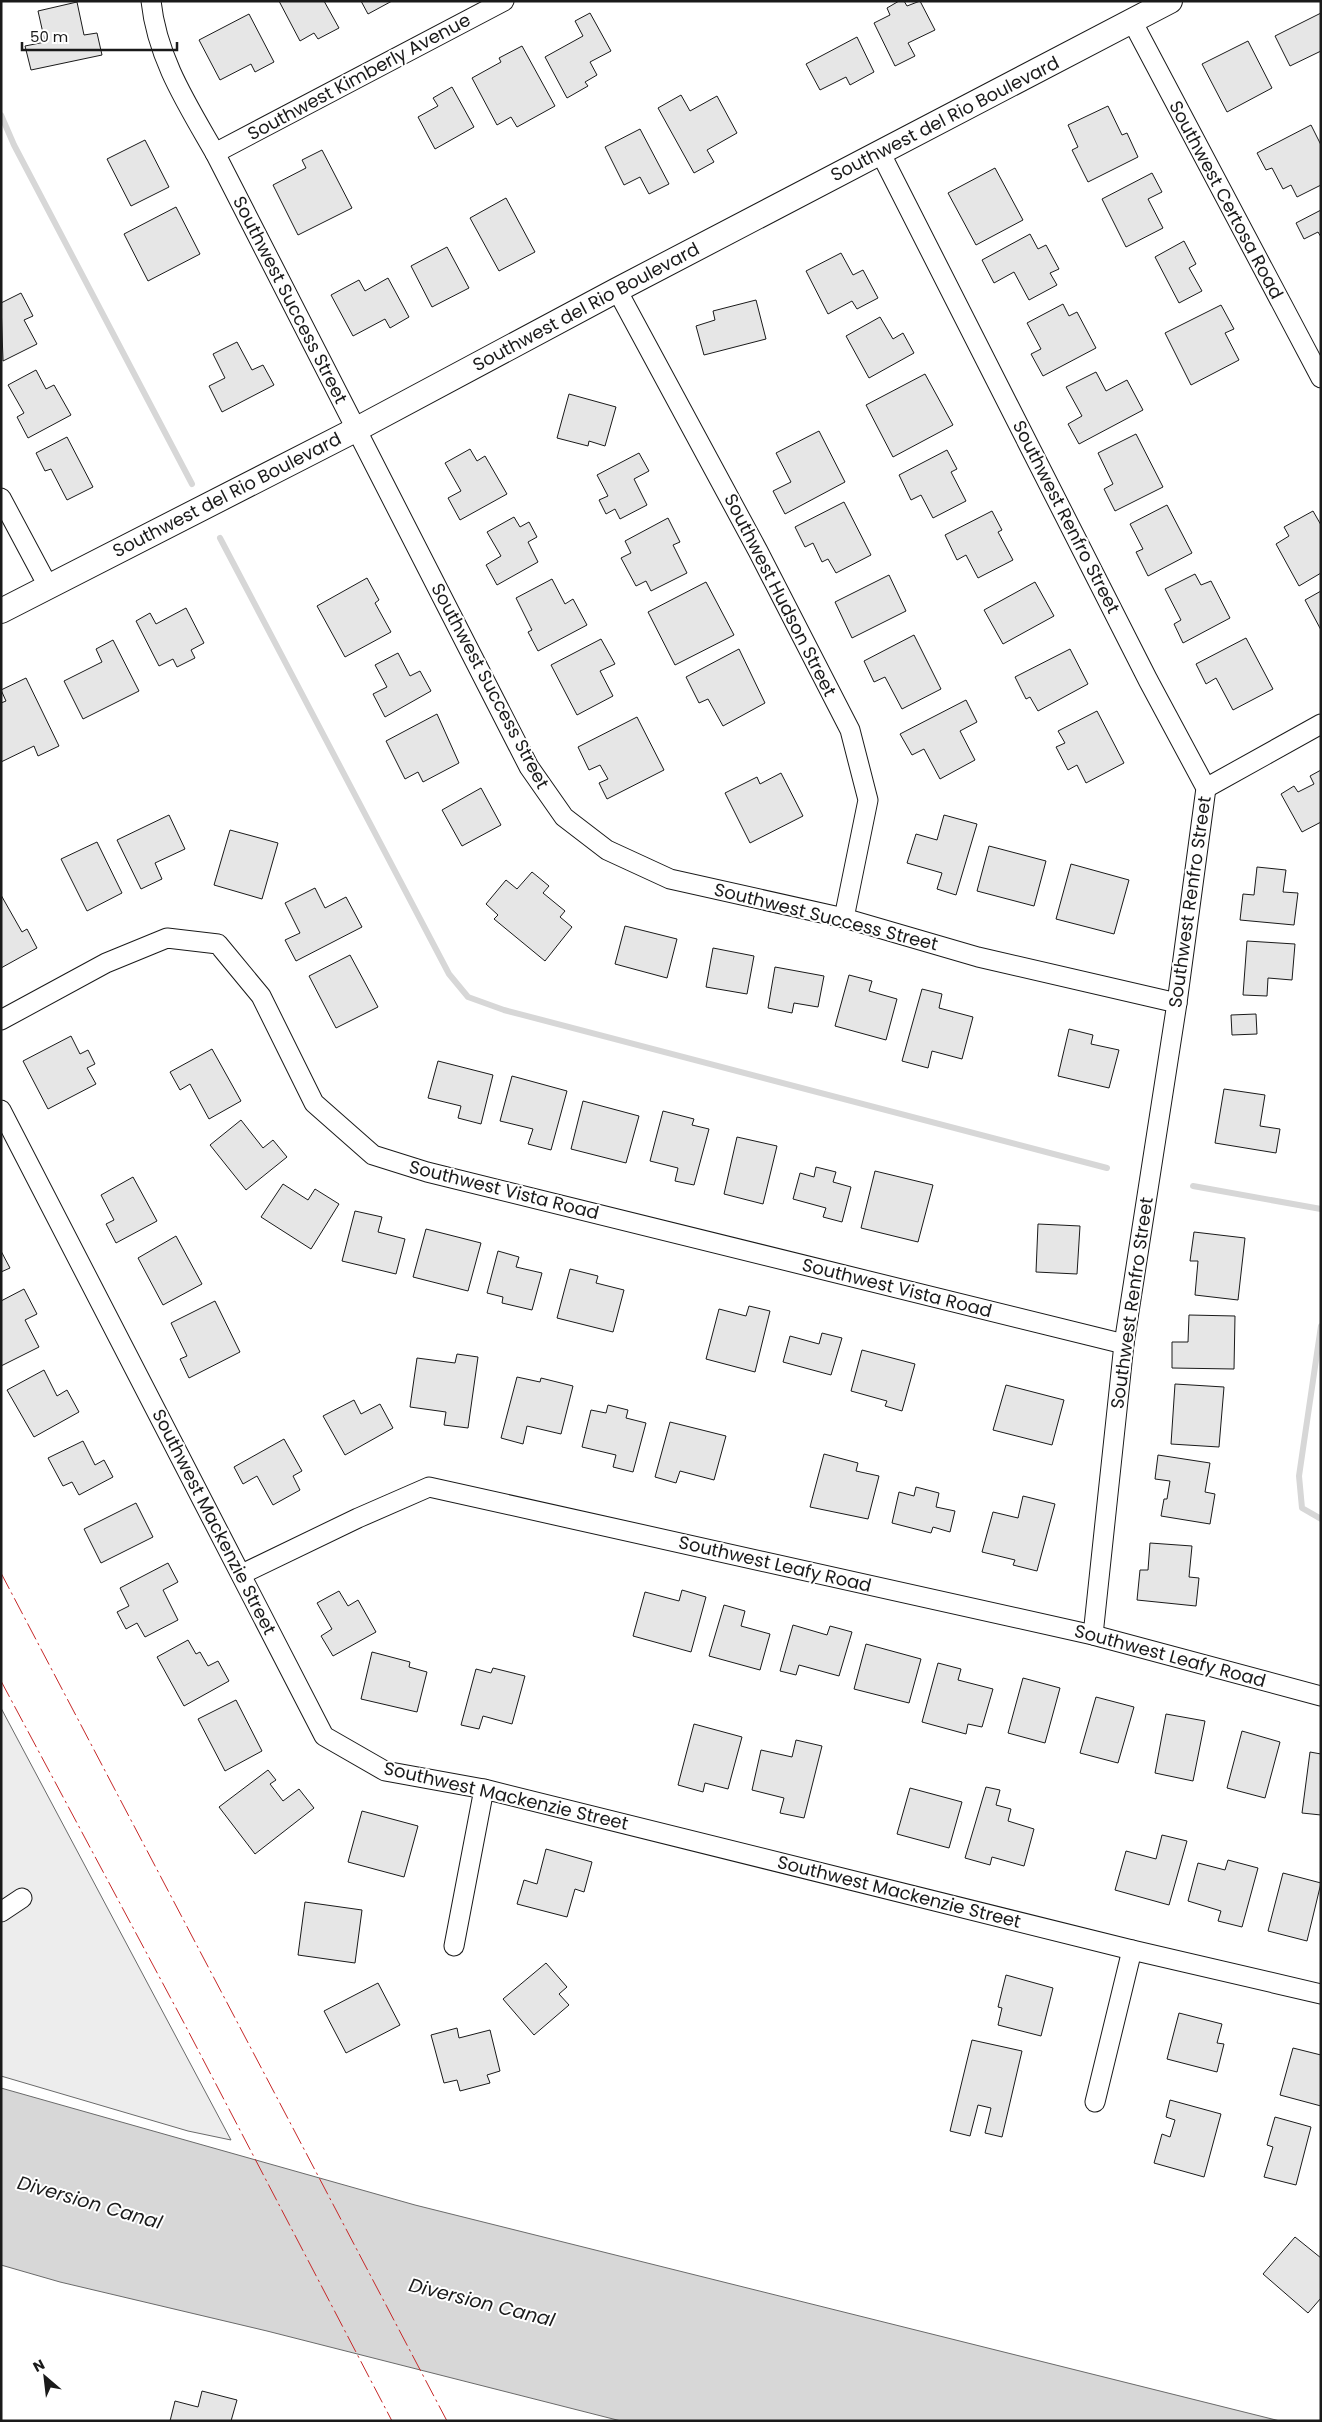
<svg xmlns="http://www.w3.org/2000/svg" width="1322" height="2422" viewBox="0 0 1322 2422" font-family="Poppins,sans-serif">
  <rect width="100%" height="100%" fill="#fff"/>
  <!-- built -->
  <path fill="#ededed" stroke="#6a6a6a" d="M1 1708 231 2140 188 2131 1 2076Z"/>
  <!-- water -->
  <path fill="#d7d7d7" stroke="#6a6a6a" d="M1 2088 415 2205 1280 2421H621L267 2331 60 2282 1 2265Z"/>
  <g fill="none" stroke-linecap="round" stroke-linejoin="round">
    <!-- stream -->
    <g stroke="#d7d7d7" stroke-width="6">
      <path d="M1 115 14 145 192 484"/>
      <path d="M220 538 449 974 468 997 504 1010 1107 1168"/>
      <path d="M1193 1186 1321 1209"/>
      <path d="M1321 1326 1299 1476 1302 1508 1321 1519"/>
    </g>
  </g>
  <!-- building -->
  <g fill="#e6e6e6" stroke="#1a1a1a">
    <path d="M279 1H324L339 28 318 39 314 33 300 41Z"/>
    <path d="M361 1H392L368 14Z"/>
    <path d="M899 1H904L907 6 920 1 935 30 908 43 915 56 895 66 874 23 890 15 887 8Z"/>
    <path d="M77 2 84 35 97 33 102 55 31 70 25 46 45 42 38 11Z"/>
    <path d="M590 13 611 51 590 62 597 75 585 82 588 86 567 98 545 57 583 36 575 21Z"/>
    <path d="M1321 13V51L1290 66 1275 36Z"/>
    <path d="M249 14 274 62 255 72 251 64 220 80 199 40Z"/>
    <path d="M857 37 874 72 850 85 846 77 820 90 806 64Z"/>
    <path d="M1248 41 1272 88 1227 112 1202 64Z"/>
    <path d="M522 46 555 106 517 127 511 117 497 125 472 78 501 62 499 58Z"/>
    <path d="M452 87 474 127 435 149 418 117 438 106 433 98Z"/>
    <path d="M681 95 690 111 717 96 737 133 707 150 714 162 694 173 658 108Z"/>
    <path d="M1108 106 1122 135 1127 133 1138 157 1088 182 1072 150 1078 147 1068 125Z"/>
    <path d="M1311 125 1321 145V185L1297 197 1291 185 1283 189 1272 168 1266 170 1257 153Z"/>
    <path d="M640 129 669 184 649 194 640 177 624 185 605 147Z"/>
    <path d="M145 140 169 187 131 206 107 159Z"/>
    <path d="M322 150 352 208 298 235 273 185 306 168 302 160Z"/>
    <path d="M995 168 1023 220 976 245 948 193Z"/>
    <path d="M1152 173 1162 192 1148 199 1163 228 1126 247 1102 199Z"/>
    <path d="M506 198 535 252 499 271 470 218Z"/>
    <path d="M176 207 200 254 148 281 124 234Z"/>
    <path d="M1321 210V237L1318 232 1304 239 1296 223Z"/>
    <path d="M1030 234 1038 249 1046 245 1059 269 1050 273 1057 285 1029 300 1014 272 994 283 982 260Z"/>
    <path d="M1184 241 1196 264 1189 268 1202 291 1179 303 1155 257Z"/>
    <path d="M447 247 469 288 432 307 411 266Z"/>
    <path d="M841 253 853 275 863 270 878 298 857 309 852 301 828 314 806 271Z"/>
    <path d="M388 278 409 317 390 328 385 319 353 336 331 295 359 280 365 291Z"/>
    <path d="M21 293 33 316 24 320 37 344 3 361 1 303Z"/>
    <path d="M756 300 766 339 704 355 696 326 715 320 713 311Z"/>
    <path d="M1063 304 1069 316 1077 312 1096 348 1043 376 1031 354 1041 349 1027 323Z"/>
    <path d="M1221 305 1234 329 1225 333 1239 360 1191 385 1165 333Z"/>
    <path d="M880 317 893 339 903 333 914 353 869 378 846 336Z"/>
    <path d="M237 342 252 370 263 365 274 385 222 412 209 386 225 378 213 354Z"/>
    <path d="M36 370 46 389 54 385 71 415 28 438 17 417 24 413 8 385Z"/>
    <path d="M1096 372 1106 391 1127 380 1143 410 1079 444 1068 424 1082 416 1066 387Z"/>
    <path d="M925 374 953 425 893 457 866 405Z"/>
    <path d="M569 394 616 407 605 446 589 441 588 446 557 438Z"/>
    <path d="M819 431 845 482 785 514 773 491 791 482 776 453Z"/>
    <path d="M1136 434 1163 487 1115 511 1104 489 1113 484 1098 453Z"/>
    <path d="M67 437 93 487 67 500 51 469 45 471 36 453Z"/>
    <path d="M470 449 477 461 485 456 507 494 460 520 448 498 461 491 445 463Z"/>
    <path d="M947 450 957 469 951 472 966 501 933 518 921 495 911 500 899 475Z"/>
    <path d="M639 453 649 471 634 479 647 505 620 519 615 509 606 514 599 500 608 496 597 475Z"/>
    <path d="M844 502 871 555 836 573 828 559 822 562 813 543 805 547 795 527Z"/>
    <path d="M1167 505 1192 553 1148 576 1136 552 1143 549 1130 524Z"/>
    <path d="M992 511 1002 530 998 532 1013 560 978 578 966 555 957 560 945 535Z"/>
    <path d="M1313 511 1321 525V573L1299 586 1276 544 1289 536 1284 527Z"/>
    <path d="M514 517 520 527 529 522 537 537 528 542 538 562 497 585 486 565 501 556 487 532Z"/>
    <path d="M668 518 680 542 673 545 687 573 651 591 646 581 636 586 621 558 631 553 625 541Z"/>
    <path d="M1195 574 1201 585 1211 581 1230 618 1183 643 1174 624 1181 620 1165 589Z"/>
    <path d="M889 575 906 611 852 638 835 602Z"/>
    <path d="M367 578 379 600 375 603 391 632 345 657 317 606Z"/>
    <path d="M552 579 565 604 573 599 587 625 538 651 528 632 532 630 516 598Z"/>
    <path d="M706 582 734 635 675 665 648 612Z"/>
    <path d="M1035 582 1054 616 1003 644 984 610Z"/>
    <path d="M1321 591V630L1305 600Z"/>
    <path d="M186 608 204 643 191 650 195 658 177 667 173 659 159 666 136 621 150 613 156 624Z"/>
    <path d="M914 635 941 689 902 709 885 677 874 682 864 661Z"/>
    <path d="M1246 638 1273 689 1233 710 1216 678 1206 684 1196 664Z"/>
    <path d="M601 639 615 664 600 671 613 696 577 715 551 665Z"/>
    <path d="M113 640 139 691 83 719 64 681 102 662 96 649Z"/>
    <path d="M739 649 765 703 723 726 708 699 699 703 686 677Z"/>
    <path d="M1070 649 1088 684 1038 711 1030 697 1026 699 1015 677Z"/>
    <path d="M398 653 410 676 420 671 431 691 385 717 373 694 387 687 375 665Z"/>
    <path d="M26 678 59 746 38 756 34 746 1 762V703L6 701 1 690Z"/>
    <path d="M966 700 977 722 960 731 975 760 940 779 924 749 912 755 900 734Z"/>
    <path d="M1097 711 1124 763 1086 783 1077 765 1068 770 1056 747 1065 743 1058 731Z"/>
    <path d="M437 714 459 763 423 782 418 772 405 779 386 741Z"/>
    <path d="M637 717 664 770 607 799 599 783 608 779 600 765 589 770 578 747Z"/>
    <path d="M1321 770V822L1302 832 1281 794 1294 786 1298 792 1314 784 1310 776Z"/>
    <path d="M781 773 803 816 750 843 725 793 757 777 760 784Z"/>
    <path d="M481 788 501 825 462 846 442 810Z"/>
    <path d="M169 815 185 849 155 863 162 879 141 889 117 840Z"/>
    <path d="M944 815 977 824 956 895 937 889 942 873 907 863 916 834 937 840Z"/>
    <path d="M230 830 278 843 262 899 214 885Z"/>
    <path d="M97 842 122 893 87 911 61 859Z"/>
    <path d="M989 846 1046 861 1034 906 977 891Z"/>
    <path d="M1071 864 1129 880 1114 934 1056 919Z"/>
    <path d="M1257 867 1286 870 1283 892 1298 893 1294 925 1240 920 1243 894 1254 895Z"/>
    <path d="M532 872 549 886 543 893 565 911 560 917 572 927 545 961 494 919 498 915 486 904 506 880 517 889Z"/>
    <path d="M315 888 325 908 346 897 362 927 296 961 285 940 300 933 285 903Z"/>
    <path d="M1 895 22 932 27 929 37 948 1 968Z"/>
    <path d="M625 926 677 939 667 978 615 964Z"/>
    <path d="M1247 941 1295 944 1292 980 1268 978 1267 996 1243 995Z"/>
    <path d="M713 948 754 956 747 994 706 987Z"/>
    <path d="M350 955 378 1007 336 1028 309 976Z"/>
    <path d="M775 967 824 976 818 1007 794 1003 792 1013 768 1008Z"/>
    <path d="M849 975 872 981 869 991 897 999 886 1040 835 1026Z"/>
    <path d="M922 989 942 994 939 1008 973 1017 962 1059 932 1051 928 1068 902 1061Z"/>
    <path d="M1256 1014 1257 1034 1232 1035 1231 1015Z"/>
    <path d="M1069 1029 1093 1035 1091 1044 1119 1050 1109 1088 1058 1076Z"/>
    <path d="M71 1036 80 1054 88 1050 95 1064 87 1068 96 1084 48 1109 23 1061Z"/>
    <path d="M212 1049 241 1101 209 1119 190 1084 180 1090 170 1072Z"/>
    <path d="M438 1061 493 1075 481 1124 458 1118 461 1106 428 1098Z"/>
    <path d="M512 1076 567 1091 551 1150 528 1144 533 1129 500 1121Z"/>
    <path d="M1224 1089 1265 1095 1260 1126 1280 1129 1276 1153 1215 1143Z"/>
    <path d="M583 1101 639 1116 626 1163 571 1149Z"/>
    <path d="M663 1111 694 1119 692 1125 709 1129 694 1185 675 1181 678 1168 650 1161Z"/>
    <path d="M241 1120 263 1148 273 1140 287 1157 246 1190 210 1145Z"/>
    <path d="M737 1137 777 1146 763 1204 724 1194Z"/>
    <path d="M816 1167 836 1172 833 1182 851 1187 842 1222 823 1217 826 1208 793 1199 800 1173 814 1177Z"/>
    <path d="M875 1171 933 1185 918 1242 861 1228Z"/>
    <path d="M133 1177 157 1221 116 1243 106 1224 114 1220 101 1195Z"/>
    <path d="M283 1184 308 1200 315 1189 339 1204 311 1249 261 1217Z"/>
    <path d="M355 1211 382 1217 378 1232 405 1239 396 1274 342 1261Z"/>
    <path d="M1038 1224 1080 1226 1077 1274 1036 1272Z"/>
    <path d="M426 1229 481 1243 468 1291 413 1277Z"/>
    <path d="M1194 1232 1245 1238 1238 1300 1195 1295 1198 1261H1190Z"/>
    <path d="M176 1236 202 1284 163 1305 138 1258Z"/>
    <path d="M1 1251 10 1268 1 1272Z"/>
    <path d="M498 1251 519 1257 516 1267 542 1273 532 1310 502 1303 503 1297 487 1293Z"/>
    <path d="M570 1269 598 1276 596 1283 624 1290 613 1332 557 1318Z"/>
    <path d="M24 1289 37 1314 25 1320 39 1347 1 1366V1301Z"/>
    <path d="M215 1301 240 1352 189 1378 180 1359 187 1356 171 1323Z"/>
    <path d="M749 1306 770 1311 755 1372 706 1359 719 1309 746 1316Z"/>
    <path d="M1189 1315 1235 1316 1234 1369 1172 1368V1342H1188Z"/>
    <path d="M822 1333 842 1338 831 1375 783 1362 790 1336 819 1344Z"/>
    <path d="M862 1350 915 1364 902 1411 885 1406 887 1401 851 1391Z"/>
    <path d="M457 1354 478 1357 468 1428 444 1425 446 1412 410 1407 417 1358 455 1363Z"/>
    <path d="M44 1370 57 1396 67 1390 79 1412 34 1437 7 1390Z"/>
    <path d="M517 1377 540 1382 541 1378 573 1386 561 1434 527 1426 523 1444 501 1438Z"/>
    <path d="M1175 1384 1224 1387 1219 1447 1171 1444Z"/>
    <path d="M1006 1385 1064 1400 1052 1445 993 1430Z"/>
    <path d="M354 1400 361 1414 380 1404 393 1428 345 1455 323 1416Z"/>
    <path d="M608 1405 628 1410 626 1418 646 1423 633 1472 613 1467 616 1455 582 1447 591 1410 606 1413Z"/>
    <path d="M670 1422 726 1436 714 1480 680 1471 676 1483 655 1477Z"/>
    <path d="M284 1439 302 1471 293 1476 300 1490 273 1505 257 1476 243 1484 234 1467Z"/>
    <path d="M83 1441 95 1465 104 1460 113 1477 79 1495 72 1482 63 1486 48 1458Z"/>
    <path d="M824 1454 858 1463 856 1471 879 1476 868 1519 810 1507Z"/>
    <path d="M1158 1455 1210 1463 1205 1492 1215 1494 1210 1524 1161 1516 1164 1499H1167L1170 1481 1155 1479Z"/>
    <path d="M916 1487 939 1493 936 1507 955 1511 950 1532 933 1527 931 1533 892 1523 899 1492 914 1496Z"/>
    <path d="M1023 1496 1055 1504 1037 1571 1013 1565 1015 1560 982 1552 993 1512 1018 1518Z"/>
    <path d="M136 1503 153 1537 101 1563 84 1529Z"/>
    <path d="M1150 1543 1192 1546 1189 1577 1199 1578 1196 1606 1137 1600 1140 1570H1148Z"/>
    <path d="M168 1563 178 1582 163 1590 178 1620 145 1637 137 1623 126 1629 117 1612 129 1606 120 1588Z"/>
    <path d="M682 1590 706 1597 691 1652 633 1636 645 1592 679 1601Z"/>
    <path d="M339 1591 348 1606 358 1600 376 1632 333 1656 321 1636 332 1629 317 1603Z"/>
    <path d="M724 1605 745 1611 741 1626 770 1634 760 1670 709 1656Z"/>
    <path d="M793 1625 827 1635 830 1626 852 1632 839 1676 799 1665 796 1675 780 1671Z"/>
    <path d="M188 1640 196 1654 200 1652 208 1666 218 1661 229 1681 184 1706 157 1657Z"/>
    <path d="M866 1644 921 1659 909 1703 854 1689Z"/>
    <path d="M372 1652 410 1662 409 1667 427 1672 417 1712 361 1699Z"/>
    <path d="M938 1663 961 1669 958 1680 993 1689 982 1727 968 1724 966 1734 922 1722Z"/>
    <path d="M493 1668 525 1676 512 1724 483 1716 479 1729 461 1725 476 1669 491 1673Z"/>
    <path d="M1023 1678 1060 1688 1045 1743 1008 1733Z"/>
    <path d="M1096 1697 1134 1707 1118 1763 1080 1753Z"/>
    <path d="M236 1700 262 1751 225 1771 198 1719Z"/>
    <path d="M1166 1714 1205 1721 1193 1781 1155 1773Z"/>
    <path d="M694 1724 742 1737 728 1789 705 1783 703 1792 678 1785Z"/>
    <path d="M1242 1731 1280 1742 1265 1798 1227 1788Z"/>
    <path d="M796 1740 822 1746 804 1818 780 1813 784 1798 752 1790 761 1750 792 1757Z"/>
    <path d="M1310 1752 1321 1754V1815L1302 1813Z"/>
    <path d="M268 1770 276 1780 270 1784 283 1801 299 1789 314 1808 255 1854 219 1807Z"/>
    <path d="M986 1787 1000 1790 996 1805 1011 1809 1008 1821 1034 1829 1024 1866 992 1857 990 1865 965 1858Z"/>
    <path d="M910 1788 962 1802 949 1848 897 1834Z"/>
    <path d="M362 1811 418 1826 404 1877 348 1862Z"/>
    <path d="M1162 1835 1187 1841 1169 1905 1115 1890 1126 1851 1156 1859Z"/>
    <path d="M546 1849 592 1862 584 1892 575 1889 567 1917 517 1904 524 1880 537 1884Z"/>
    <path d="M1228 1860 1258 1868 1242 1927 1218 1921 1221 1911 1188 1901 1198 1863 1225 1870Z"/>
    <path d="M1283 1873 1321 1883 1307 1941 1268 1931Z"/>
    <path d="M305 1902 362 1910 355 1963 298 1955Z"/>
    <path d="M546 1963 567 1987 559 1994 569 2005 534 2035 503 1999Z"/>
    <path d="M1006 1975 1053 1988 1041 2036 998 2025 1002 2008 998 2007Z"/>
    <path d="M378 1983 400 2025 346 2053 324 2011Z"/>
    <path d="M1179 2013 1222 2024 1217 2043 1224 2044 1217 2072 1167 2059Z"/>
    <path d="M457 2028 459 2038 490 2030 500 2071 487 2075 490 2083 460 2091 457 2080 444 2083 431 2035Z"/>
    <path d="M972 2040 1022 2051 1002 2137 985 2133 991 2108 978 2105 970 2136 950 2131Z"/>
    <path d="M1293 2048 1321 2055V2106L1280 2095Z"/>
    <path d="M1170 2100 1221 2114 1204 2177 1154 2163 1162 2134 1170 2137 1175 2120 1166 2117Z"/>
    <path d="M1275 2117 1311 2127 1296 2185 1264 2177 1273 2147 1267 2145Z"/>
    <path d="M1295 2237 1321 2258V2298L1308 2313 1263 2274Z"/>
    <path d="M202 2391 237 2400 231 2421H170L175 2401 198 2407Z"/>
  </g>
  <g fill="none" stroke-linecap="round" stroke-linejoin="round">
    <!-- minor casing -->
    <g stroke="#1a1a1a" stroke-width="21">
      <g id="minor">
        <path d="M151 1C157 58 187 104 215 153L529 767 564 817 607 850 670 879 844 918 978 957 1177 1003"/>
        <path d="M1132 21 1321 378"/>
        <path d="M880 152 1148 680 1206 788 1177 1003 1124 1344 1093 1635"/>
        <path d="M215 153 504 1"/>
        <path d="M617 290 758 551 850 730 868 800 844 918"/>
        <path d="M1 498 48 586"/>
        <path d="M1206 788 1321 724"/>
        <path d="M1 1020 106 963 167 938 218 944 261 996 314 1103 373 1155 427 1172 1124 1344"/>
        <path d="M1 1110 324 1736 385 1771 484 1789 1132 1950 1321 1994"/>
        <path d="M242 1574 358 1518 429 1487 1093 1635 1321 1696"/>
        <path d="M1 1912 22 1898"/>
        <path d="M454 1946 484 1789"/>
        <path d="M1095 2102 1132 1950"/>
      </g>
    </g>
    <!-- tertiary casing -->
    <g stroke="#1a1a1a" stroke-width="26">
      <path id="tertiary" d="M1 611 357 429 617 290 1170 1"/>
    </g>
    <!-- minor -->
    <use href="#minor" stroke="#fff" stroke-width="19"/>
    <!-- tertiary -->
    <use href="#tertiary" stroke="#fff" stroke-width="24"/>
    <!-- power -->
    <g stroke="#c62828" stroke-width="1" stroke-dasharray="18 4 2.5 4" stroke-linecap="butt">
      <path d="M1 1573 447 2421"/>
      <path d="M1 1681 184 2023 392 2421"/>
    </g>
  </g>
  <g text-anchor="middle" stroke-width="4" stroke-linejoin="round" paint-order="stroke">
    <!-- street labels -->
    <g font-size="18" fill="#1a1a1a" stroke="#fff">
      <text transform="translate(359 77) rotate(-28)" y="6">Southwest Kimberly Avenue</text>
      <text transform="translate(945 119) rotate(-27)" y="6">Southwest del Rio Boulevard</text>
      <text transform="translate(1226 200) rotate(62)" y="6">Southwest Certosa Road</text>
      <text transform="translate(290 300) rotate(63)" y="6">Southwest Success Street</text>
      <text transform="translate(586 307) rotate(-28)" y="6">Southwest del Rio Boulevard</text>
      <text transform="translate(227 495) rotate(-27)" y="6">Southwest del Rio Boulevard</text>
      <text transform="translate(1066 517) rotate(63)" y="6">Southwest Renfro Street</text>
      <text transform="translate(780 595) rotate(63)" y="6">Southwest Hudson Street</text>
      <text transform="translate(490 686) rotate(62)" y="6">Southwest Success Street</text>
      <text transform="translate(1190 902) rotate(-82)" y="6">Southwest Renfro Street</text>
      <text transform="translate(826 917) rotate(14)" y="6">Southwest Success Street</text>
      <text transform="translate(504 1190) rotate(14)" y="6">Southwest Vista Road</text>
      <text transform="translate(897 1288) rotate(14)" y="6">Southwest Vista Road</text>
      <text transform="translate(1132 1303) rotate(-82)" y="6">Southwest Renfro Street</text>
      <text transform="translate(214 1522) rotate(63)" y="6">Southwest Mackenzie Street</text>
      <text transform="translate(775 1564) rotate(13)" y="6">Southwest Leafy Road</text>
      <text transform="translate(1170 1656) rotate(15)" y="6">Southwest Leafy Road</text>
      <text transform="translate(506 1796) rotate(13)" y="6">Southwest Mackenzie Street</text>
      <text transform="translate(899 1892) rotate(14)" y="6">Southwest Mackenzie Street</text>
    </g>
    <!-- water labels -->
    <g font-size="19" font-style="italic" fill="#1a1a1a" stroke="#fff">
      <text transform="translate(90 2202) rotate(16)" y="7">Diversion Canal</text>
      <text transform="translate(482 2302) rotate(14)" y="7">Diversion Canal</text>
    </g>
  </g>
  <!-- border -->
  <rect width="1322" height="2422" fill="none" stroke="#1a1a1a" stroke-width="5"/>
  <!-- north arrow -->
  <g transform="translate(45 2377) rotate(332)" stroke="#ffffff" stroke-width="4" paint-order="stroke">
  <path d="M0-4L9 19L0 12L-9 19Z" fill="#1a1a1a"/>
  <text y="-8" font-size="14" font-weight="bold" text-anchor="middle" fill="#1a1a1a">N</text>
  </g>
  <!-- scale -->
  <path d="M22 42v8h155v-8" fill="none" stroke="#1a1a1a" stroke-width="2.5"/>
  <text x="30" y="42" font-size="15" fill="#1a1a1a" stroke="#ffffff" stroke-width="4" paint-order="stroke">50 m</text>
</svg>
